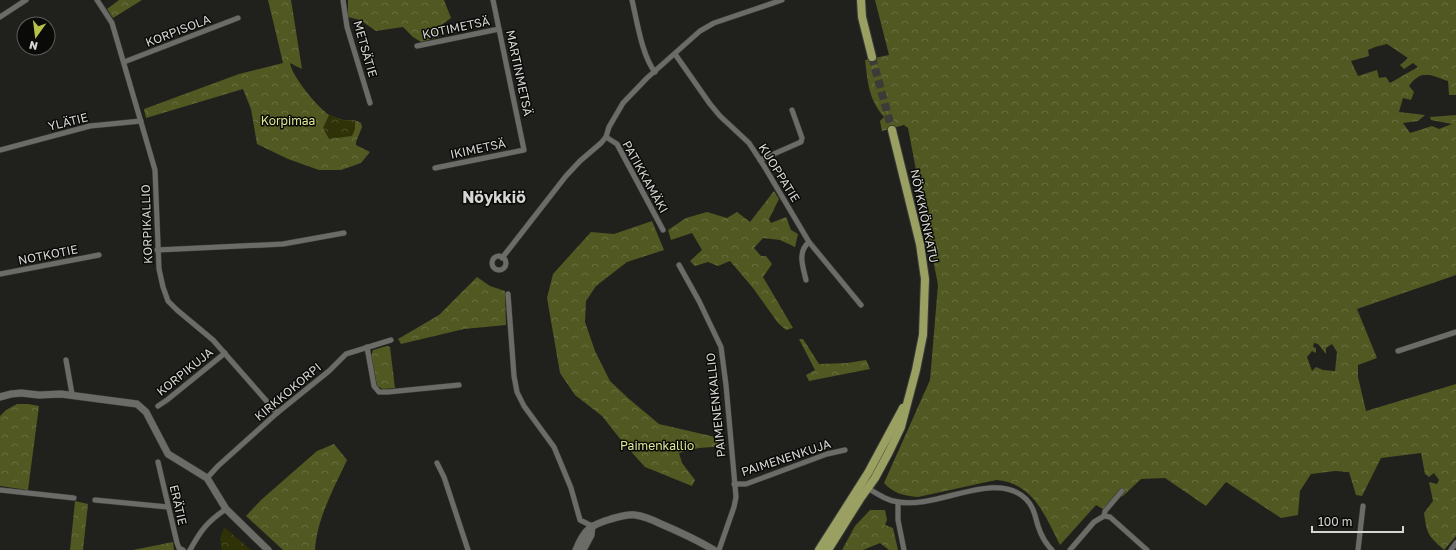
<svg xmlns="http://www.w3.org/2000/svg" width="1456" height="550" viewBox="0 0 1456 550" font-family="'Golos Text',sans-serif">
  <defs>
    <pattern id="forest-crowns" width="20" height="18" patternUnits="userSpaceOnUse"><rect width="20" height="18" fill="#525821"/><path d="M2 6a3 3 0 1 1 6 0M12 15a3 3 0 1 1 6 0" fill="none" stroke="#6a6f40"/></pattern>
    <pattern id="park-crowns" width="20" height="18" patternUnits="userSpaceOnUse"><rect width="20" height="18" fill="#2e3206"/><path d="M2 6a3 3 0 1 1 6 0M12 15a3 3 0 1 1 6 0" fill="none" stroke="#4c4f29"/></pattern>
  </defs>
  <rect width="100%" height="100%" fill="#20211c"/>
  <!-- forest -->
  <g fill="url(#forest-crowns)" fill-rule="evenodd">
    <path d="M119 0H142L113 18 107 9Z"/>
    <path d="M268 0H291L302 69 290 63C291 75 320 111 331 116 335 117 339 119 343 120 349 121 355 119 361 123L362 127 356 142V145L370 152 361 163 341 170H319L288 159 257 144 251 109 243 89 146 118 144 109 239 74 283 63Z"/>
    <path d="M348 0H444L451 18 437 28 439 37 421 42 413 37 403 27 376 31 360 20 348 17Z"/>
    <path d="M875 0H1456V95H1449L1448 81C1431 76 1422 68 1409 86L1414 92 1411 100 1403 98 1399 112 1425 115 1418 121 1403 123 1410 133 1432 126 1439 129 1452 124 1431 120 1430 117 1456 115V275L1357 309 1377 358 1358 365V377L1366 411 1456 384V536L1444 550C1428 535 1427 535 1424 513L1433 501 1429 482 1437 484 1439 480 1434 473 1429 477 1425 474 1421 453 1381 458 1362 496 1356 495 1349 472 1335 471 1311 474 1300 491 1298 515 1281 518 1226 482 1206 506 1165 478 1141 479 1123 496 1112 499 1103 509 1096 505 1060 545C1045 516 1034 483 996 480L918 497C904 496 893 493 884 483L930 380 938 285 908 128 904 125 882 131 880 121 884 117C868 98 868 83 865 60L889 55ZM1387 44 1408 58 1400 65 1404 69 1413 63 1418 67 1390 83 1386 77 1379 78 1377 70 1358 76 1351 61 1369 56 1368 50 1375 47ZM1314 343 1318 344 1326 354V348L1332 344 1337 352 1335 371 1323 370 1316 367 1312 371 1307 357 1312 351 1316 353V348L1313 347Z"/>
    <path d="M774 191 779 199 769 219 771 223 786 217 791 230 798 234 795 247 780 240 763 238 754 248 761 256H766L772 264 763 277 793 328 786 330 778 323 753 288 730 261 718 266 708 262 695 266 690 261 702 250 692 233 671 240 668 230 686 218 707 212 727 218 737 212 750 222Z"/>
    <path d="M652 221 664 250 627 262 596 286 586 301 585 322 595 351 610 381 628 398 659 424 724 439 725 446 699 448 679 453 682 463 695 480 692 486 645 467 625 445 602 416 575 395 560 373 547 298 553 274 591 232 614 234Z"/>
    <path d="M477 277 490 286 505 291 506 325 464 329 401 344 398 339 439 315Z"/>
    <path d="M799 339H803L819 364 847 363 866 360 870 369 809 381 806 375 815 370Z"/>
    <path d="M387 346 390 347 395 388 383 389 377 386 371 356 373 350Z"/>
    <path d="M17 404H28L39 406 28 490 0 486V416L6 410Z"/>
    <path d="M334 444 347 460C334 488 317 518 315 550H283L246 516 261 500 317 451Z"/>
    <path d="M75 501 88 504 83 550H70Z"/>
    <path d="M870 510H885L887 520 885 525 893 528 898 550H889L880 543 863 550H842L855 526Z"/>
    <path d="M173 542 174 550H133Z"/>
  </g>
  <!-- park -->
  <g fill="url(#park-crowns)">
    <path d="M329 115 342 120 355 121V129L352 136 329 139 323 128Z"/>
    <path d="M224 527 251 550H222L220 539Z"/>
  </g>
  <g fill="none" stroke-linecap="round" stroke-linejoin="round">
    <!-- primary-tunnel -->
    <path stroke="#3b3c38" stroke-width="8" stroke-dasharray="8 4" stroke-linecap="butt" d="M872 57 892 130"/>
    <!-- street casing -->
    <g stroke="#3b3c38" stroke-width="6">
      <g id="street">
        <path d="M97 0 112 23 155 170 159 269 163 287 168 301 177 310 213 340 277 413"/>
        <path d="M343 0 347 27 370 103"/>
        <path d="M632 0C637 21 642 56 655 72"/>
        <path d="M0 17 26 0"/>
        <path d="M417 46 499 29"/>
        <path d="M675 54 710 104 720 116 749 143 764 166 809 242 861 305"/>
        <path d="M124 62 238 18"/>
        <path d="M606 137 617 144 663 230"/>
        <path d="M0 150 90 126 141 121"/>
        <path d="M760 160 801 142 802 138 792 110"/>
        <path d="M435 168 524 150 493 0"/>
        <path d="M157 250 283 244 344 233"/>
        <circle cx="499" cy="263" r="7"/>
        <path d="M502 258 566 176 580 161 601 143 606 137 609 127 623 103 647 78 700 31 714 23 782 0"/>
        <path d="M679 265 699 301 721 347 726 385 736 497 734 507 719 550"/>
        <path d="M0 274 99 255"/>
        <path d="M806 280C803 267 797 252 809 242"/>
        <path d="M508 294 514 376 517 392 524 406 554 447 571 488 580 520 592 526"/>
        <path d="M367 347 374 386 379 392H388L459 385"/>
        <path d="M1398 351 1456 332"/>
        <path d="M66 360 72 394"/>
        <path d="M158 406 167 400 225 353"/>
        <path d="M158 462 177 543 179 548 183 550"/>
        <path d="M437 463 444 477 468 550"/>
        <path d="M207 478 218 466 277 413 329 371 346 354 391 340"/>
        <path d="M734 484H746L827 454 845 450"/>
        <path d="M866 487C876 493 887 501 899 502 938 509 996 469 1026 499 1034 507 1035 516 1038 526 1041 535 1045 543 1052 550"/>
        <path d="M0 490 74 498"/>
        <path d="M95 500 168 507"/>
        <path d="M898 502V520L904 550"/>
        <path d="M1104 516 1105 511 1122 491"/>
        <path d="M190 550C201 530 207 522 226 509"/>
        <path d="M1070 550 1094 522 1104 516 1110 517 1147 550"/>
        <path d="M1358 550 1363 506"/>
        <path d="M1451 550 1456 543"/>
      </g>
    </g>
    <!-- secondary casing -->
    <g stroke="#3b3c38" stroke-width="8">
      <g id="secondary">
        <path d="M0 397 11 394 21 393 39 395 61 394 137 404 146 412 168 454 207 478 226 509 268 550"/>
        <path d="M576 550C584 530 590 525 611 519 619 517 627 514 635 515 644 516 653 520 661 524 680 532 697 540 714 550"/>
        <path d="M583 550 591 535 592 526"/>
      </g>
    </g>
    <!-- primary casing -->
    <g stroke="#3b3c38" stroke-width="10">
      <g id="primary">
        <path d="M861 0 862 17 872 57"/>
        <path d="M819 550 868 473 903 408"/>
        <path d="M828 550 860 499 875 478 889 452 901 427 916 370 923 335 925 279 920 244 892 130"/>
      </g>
    </g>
    <!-- street -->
    <use href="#street" stroke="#6b6c67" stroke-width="5"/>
    <!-- secondary -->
    <use href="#secondary" stroke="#6b6c67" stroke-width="7"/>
    <!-- primary -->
    <use href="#primary" stroke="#99a061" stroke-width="8"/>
  </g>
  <g text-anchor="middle" stroke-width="3" stroke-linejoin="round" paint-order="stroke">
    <!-- street labels -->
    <g font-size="12" fill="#d6d7d4" stroke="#0a0a08">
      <text transform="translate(456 28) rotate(-12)" y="4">KOTIMETSÄ</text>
      <text transform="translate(178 31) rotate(-21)" y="4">KORPISOLA</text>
      <text transform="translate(365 49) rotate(74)" y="4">METSÄTIE</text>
      <text transform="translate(519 73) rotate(78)" y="4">MARTINMETSÄ</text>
      <text transform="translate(68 122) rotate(-14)" y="4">YLÄTIE</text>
      <text transform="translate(478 149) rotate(-12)" y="4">IKIMETSÄ</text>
      <text transform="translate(779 173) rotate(58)" y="4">KUOPPATIE</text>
      <text transform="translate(645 177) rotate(61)" y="4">PATIKKAMÄKI</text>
      <text transform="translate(924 216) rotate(78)" y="4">NÖYKKIÖNKATU</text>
      <text transform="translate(147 224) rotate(-92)" y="4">KORPIKALLIO</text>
      <text transform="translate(48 255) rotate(-11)" y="4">NOTKOTIE</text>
      <text transform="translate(185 372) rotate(-39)" y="4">KORPIKUJA</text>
      <text transform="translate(288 392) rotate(-40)" y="4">KIRKKOKORPI</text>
      <text transform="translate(716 405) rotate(-96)" y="4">PAIMENENKALLIO</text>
      <text transform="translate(786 458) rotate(-18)" y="4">PAIMENENKUJA</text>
      <text transform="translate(178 505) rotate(77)" y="4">ERÄTIE</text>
    </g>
    <!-- park labels -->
    <g font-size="12" fill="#dee995" stroke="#0a0a08">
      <text x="288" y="125">Korpimaa</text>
      <text x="657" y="450">Paimenkallio</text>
    </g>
    <!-- district labels -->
    <g font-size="16" font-weight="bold" fill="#d6d7d4" stroke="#0a0a08">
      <text x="494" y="203">Nöykkiö</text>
    </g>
  </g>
  <!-- north arrow -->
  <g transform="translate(36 36) rotate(194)"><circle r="19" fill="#0a0a08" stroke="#5c5c5a"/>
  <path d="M0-3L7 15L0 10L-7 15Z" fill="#b6c149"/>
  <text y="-6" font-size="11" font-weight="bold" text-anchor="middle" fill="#d6d7d4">N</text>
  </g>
  <!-- scale -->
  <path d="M1312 526v6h91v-6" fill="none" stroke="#d6d7d4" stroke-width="2"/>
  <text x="1318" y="526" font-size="12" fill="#d6d7d4" stroke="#0a0a08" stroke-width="3" paint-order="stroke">100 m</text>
</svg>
